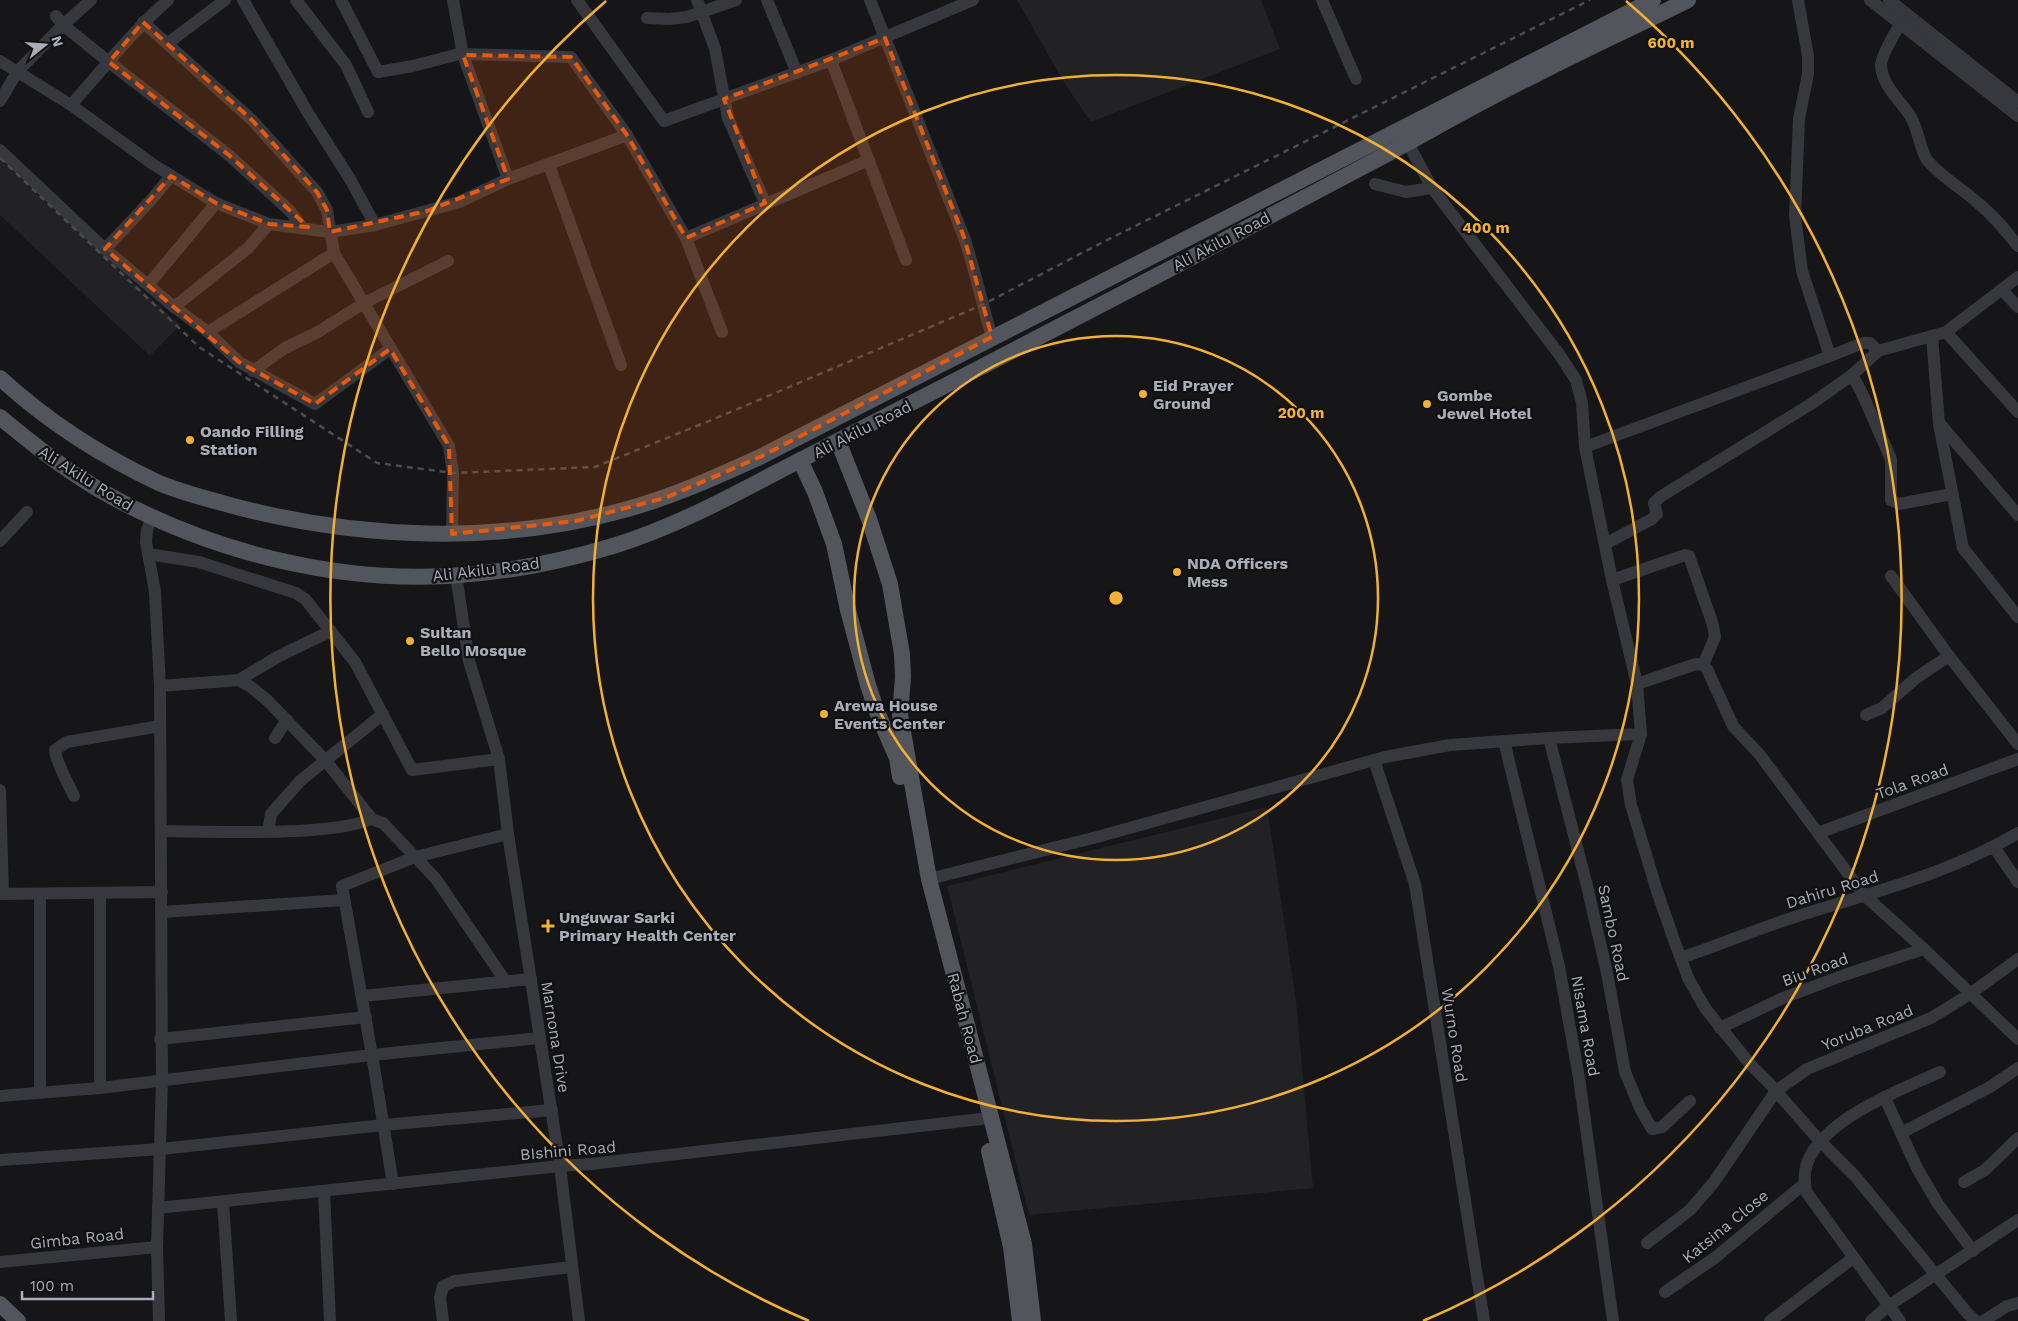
<svg xmlns="http://www.w3.org/2000/svg" width="2018" height="1321" viewBox="0 0 2018 1321" font-family="'Work Sans',sans-serif">
  <rect width="100%" height="100%" fill="#161618"/>
  <!-- built -->
  <g fill="#222225">
    <path d="M1017 0H1261L1280 49 1091 122 1065 84Z"/>
    <path d="M0 160 180 325 150 356 0 215Z"/>
    <path d="M1267 807 1296 1001 1313 1188 1029 1215 947 886Z"/>
  </g>
  <g fill="none" stroke-linecap="round" stroke-linejoin="round">
    <!-- minor -->
    <g stroke="#37383d" stroke-width="12">
      <path d="M243 0 308 113 350 179 375 225"/>
      <path d="M296 0 346 65 368 112"/>
      <path d="M341 0 378 72 413 66 459 54 571 57 627 135 686 238 722 332"/>
      <path d="M453 0 463 55 508 179"/>
      <path d="M577 0 664 121 831 60 973 0"/>
      <path d="M697 0 715 49 728 118 765 203"/>
      <path d="M767 0 797 73"/>
      <path d="M870 0 964 237C975 270 982 304 992 337"/>
      <path d="M1322 0 1356 79"/>
      <path d="M1870 0 2018 116"/>
      <path d="M1889 0 2018 102"/>
      <path d="M56 16 63 25 109 62 230 156 290 211 302 227"/>
      <path d="M647 18 669 19 687 17 736 0"/>
      <path d="M143 22 252 120 317 192 327 210 334 253 449 446 453 473 452 534"/>
      <path d="M1900 24C1895 33 1881 56 1881 65 1882 86 1900 100 1911 117 1918 129 1921 152 1927 160 1942 178 1962 188 1979 204 1994 216 2006 231 2018 246"/>
      <path d="M168 43 225 0"/>
      <path d="M831 60 906 260"/>
      <path d="M0 61 71 105 154 165 216 203 269 224 330 232 375 225 459 202 508 179 627 135"/>
      <path d="M0 101 17 72 63 25 91 0"/>
      <path d="M71 105C103 69 132 32 168 0"/>
      <path d="M0 150 105 249 174 307 208 332 239 362 315 404 390 349"/>
      <path d="M549 165 621 365"/>
      <path d="M1375 184 1406 192 1432 188"/>
      <path d="M686 238 869 160"/>
      <path d="M105 249 151 200 171 176"/>
      <path d="M148 285 216 203"/>
      <path d="M2002 290 2018 307"/>
      <path d="M174 307 248 248 269 224"/>
      <path d="M208 332 334 253"/>
      <path d="M1946 332 2018 412"/>
      <path d="M1932 336 1939 424 1963 548 2018 617"/>
      <path d="M1830 356 1863 343H1870L1878 351"/>
      <path d="M253 371 285 348 318 332 364 303 448 261"/>
      <path d="M1852 375 1861 391 1891 459V500L1899 504 1952 494"/>
      <path d="M1940 424 2018 515"/>
      <path d="M1585 447 1830 356 1802 271 1795 216 1799 119 1808 74V56L1798 0"/>
      <path d="M152 517 147 530 146 542 155 592 160 686 162 1080 157 1247 159 1321"/>
      <path d="M0 541 27 512"/>
      <path d="M1605 544 1652 519 1657 514 1654 503 1660 497 1811 404 1852 375 1878 351 1946 332 2018 277"/>
      <path d="M148 554 199 562 296 593 306 600 355 662 412 770 499 759 469 661 456 575"/>
      <path d="M1891 576 1949 656 2018 744"/>
      <path d="M1612 580 1685 555 1689 556 1713 625 1715 637 1703 665"/>
      <path d="M239 680 279 656 331 631"/>
      <path d="M1637 684 1696 664 1703 665 1707 669 1733 726 1760 755 1864 895 1924 949 2018 1039"/>
      <path d="M160 686 239 680 251 687 268 701 325 760 372 819 383 823 436 879 506 982"/>
      <path d="M1866 715 1882 708 1916 678 1949 656"/>
      <path d="M1641 734 1627 780 1631 805 1657 891 1674 940 1688 978 1705 1008 1750 1064 1769 1083 1818 1139 1855 1176 1968 1314 1976 1321"/>
      <path d="M275 738 287 720"/>
      <path d="M1549 738 1587 886 1607 973 1625 1072 1640 1108 1652 1129 1662 1127 1690 1101"/>
      <path d="M1504 741 1559 966 1579 1078 1613 1321"/>
      <path d="M499 759 508 834 560 1166 579 1321"/>
      <path d="M1374 760 1415 884 1484 1321"/>
      <path d="M0 790 3 894"/>
      <path d="M74 796C69 785 55 760 55 750L67 742 160 726"/>
      <path d="M162 831C207 832 252 833 297 831 323 829 348 828 372 819"/>
      <path d="M268 832 271 814 300 781 383 714"/>
      <path d="M1818 833 2018 759"/>
      <path d="M1992 849 1996 850 2018 882"/>
      <path d="M929 879 1097 837 1385 757 1450 745 1549 738 1641 734 1637 684 1612 580 1585 447 1582 403 1576 380 1559 354 1432 188 1408 143"/>
      <path d="M0 894 162 892"/>
      <path d="M162 912 344 900"/>
      <path d="M1681 958C1719 945 1757 929 1795 917 1870 893 1949 874 2018 833"/>
      <path d="M362 996 531 979"/>
      <path d="M1720 1028 1783 998 1847 974 1924 949"/>
      <path d="M160 1039 366 1017"/>
      <path d="M100 1088V893"/>
      <path d="M40 1093V894"/>
      <path d="M0 1096 100 1088 372 1055 540 1038"/>
      <path d="M1885 1098 1917 1168 1938 1204 1973 1251"/>
      <path d="M1901 1133 1990 1087 2018 1068"/>
      <path d="M0 1160 161 1149 383 1125 552 1110"/>
      <path d="M1964 1182 1985 1170 2018 1138"/>
      <path d="M393 1184 372 1055 342 886 415 857 508 834"/>
      <path d="M324 1191 330 1321"/>
      <path d="M223 1202 231 1321"/>
      <path d="M158 1208 560 1166 591 1164 981 1119"/>
      <path d="M1647 1243 1690 1210 1714 1182 1776 1091 1807 1069 1931 1018 1970 994 2018 959"/>
      <path d="M0 1262 157 1247"/>
      <path d="M1665 1292 1716 1257 1804 1184"/>
      <path d="M443 1321 440 1298 443 1286 455 1281 571 1267"/>
      <path d="M1770 1321 1853 1258"/>
      <path d="M1871 1321 1888 1306 2018 1220"/>
      <path d="M1900 1321 1807 1193C1787 1131 1897 1092 1940 1072"/>
      <path d="M1983 1321 2007 1306 2018 1303"/>
    </g>
    <!-- major -->
    <g stroke="#53555c" stroke-width="16">
      <path d="M0 378C47 421 101 456 159 483 183 493 208 499 233 506 359 539 497 545 624 510 672 497 716 477 760 457L1653 0"/>
      <path d="M0 417C36 447 73 476 114 498 214 552 334 582 447 576 503 573 560 562 613 546 672 528 728 498 783 469 844 438 905 406 966 375 1102 305 1237 234 1372 162 1427 133 1481 101 1537 74 1587 48 1638 25 1688 0"/>
      <path d="M838 441 869 519 890 584 902 654 903 677 900 715 929 879 1024 1244 1033 1321"/>
      <path d="M800 460 815 492 834 544 848 610 868 685 877 712 897 758 900 777"/>
      <path d="M989 1151 1011 1247 1020 1321"/>
      <path d="M0 1304 18 1321"/>
    </g>
    <!-- rail -->
    <path stroke="#4a4c52" stroke-width="2.5" stroke-dasharray="6 5" stroke-linecap="butt" d="M0 158 199 347 377 463 453 473 595 467 714 419 982 305 1103 242 1590 0"/>
  </g>
  <!-- marked area -->
  <path fill="#e8590c" fill-opacity="0.2" stroke="#e8590c" stroke-width="4" stroke-dasharray="10 6" stroke-linejoin="round" d="M143 22 252 120 317 192 327 210 330 232 427 211 508 179 463 55 571 57 627 135 686 238 765 203 724 99 885 38 964 237 992 337 760 457 665 498 576 521 452 534 449 446 390 349 315 404 239 362 105 249 171 176 216 203 269 224 308 227 230 156 109 62Z"/>
  <!-- distance rings -->
  <g fill="none" stroke="#f2b134" stroke-width="2.5">
    <circle cx="1116" cy="598" r="262"/>
    <circle cx="1116" cy="598" r="523"/>
    <path d="M809 1321A785 785 0 0 1 606 1M1626 1A785 785 0 0 1 1423 1321"/>
  </g>
  <!-- markers -->
  <g fill="#f2b134" stroke="#111113" stroke-width="2">
    <circle cx="1143" cy="394" r="5"/>
    <circle cx="1427" cy="404" r="5"/>
    <circle cx="190" cy="440" r="5"/>
    <circle cx="1177" cy="572" r="5"/>
    <circle cx="410" cy="641" r="5"/>
    <circle cx="824" cy="714" r="5"/>
    <path d="M545.5 918.5h5v5h5v5h-5v5h-5v-5h-5v-5h5z"/>
  </g>
  <g text-anchor="middle" stroke-width="4.5" stroke-linejoin="round" paint-order="stroke">
    <!-- street labels -->
    <g font-size="16" fill="#a8adb8" stroke="#111113">
      <text transform="translate(1221 241) rotate(-28)" y="6">Ali Akilu Road</text>
      <text transform="translate(862 429) rotate(-27)" y="6">Ali Akilu Road</text>
      <text transform="translate(86 478) rotate(32)" y="6">Ali Akilu Road</text>
      <text transform="translate(486 569) rotate(-7)" y="6">Ali Akilu Road</text>
      <text transform="translate(1912 781) rotate(-20)" y="6">Tola Road</text>
      <text transform="translate(1832 889) rotate(-17)" y="6">Dahiru Road</text>
      <text transform="translate(1614 933) rotate(78)" y="6">Sambo Road</text>
      <text transform="translate(1815 969) rotate(-20)" y="6">Biu Road</text>
      <text transform="translate(965 1018) rotate(75)" y="6">Rabah Road</text>
      <text transform="translate(1586 1026) rotate(80)" y="6">Nisama Road</text>
      <text transform="translate(1867 1027) rotate(-22)" y="6">Yoruba Road</text>
      <text transform="translate(1455 1035) rotate(81)" y="6">Wurno Road</text>
      <text transform="translate(556 1037) rotate(81)" y="6">Marnona Drive</text>
      <text transform="translate(568 1150) rotate(-5)" y="6">BIshini Road</text>
      <text transform="translate(1725 1226) rotate(-39)" y="6">Katsina Close</text>
      <text transform="translate(77 1238) rotate(-6)" y="6">Gimba Road</text>
    </g>
    <!-- poi labels -->
    <g font-size="16" font-weight="bold" fill="#a8adb8" stroke="#111113" text-anchor="start">
      <text x="1153" y="391">Eid Prayer<tspan x="1153" dy="18">Ground</tspan></text>
      <text x="1437" y="401">Gombe<tspan x="1437" dy="18">Jewel Hotel</tspan></text>
      <text x="200" y="437">Oando Filling<tspan x="200" dy="18">Station</tspan></text>
      <text x="1187" y="569">NDA Officers<tspan x="1187" dy="18">Mess</tspan></text>
      <text x="420" y="638">Sultan<tspan x="420" dy="18">Bello Mosque</tspan></text>
      <text x="834" y="711">Arewa House<tspan x="834" dy="18">Events Center</tspan></text>
      <text x="559" y="923">Unguwar Sarki<tspan x="559" dy="18">Primary Health Center</tspan></text>
    </g>
  </g>
  <circle cx="1116" cy="598" r="8" fill="#f2b134" stroke="#111113" stroke-width="2.5"/>
  <g font-size="15" text-anchor="middle" font-weight="bold" fill="#f2b134" stroke="#111113" stroke-width="4.5" stroke-linejoin="round" paint-order="stroke">
    <text x="1671" y="48">600 m</text>
    <text x="1486" y="233">400 m</text>
    <text x="1301" y="418">200 m</text>
  </g>
  <!-- north arrow -->
  <g transform="translate(45 45) rotate(73)" stroke="#111113" stroke-width="4" paint-order="stroke">
  <path d="M0-4L9 19L0 12L-9 19Z" fill="#a8adb8"/>
  <text y="-8" font-size="14" font-weight="bold" text-anchor="middle" fill="#a8adb8">N</text>
  </g>
  <!-- scale -->
  <path d="M22 1291v8h131v-8" fill="none" stroke="#a8adb8" stroke-width="2.5"/>
  <text x="30" y="1291" font-size="15" fill="#a8adb8" stroke="#111113" stroke-width="4" paint-order="stroke">100 m</text>
</svg>
